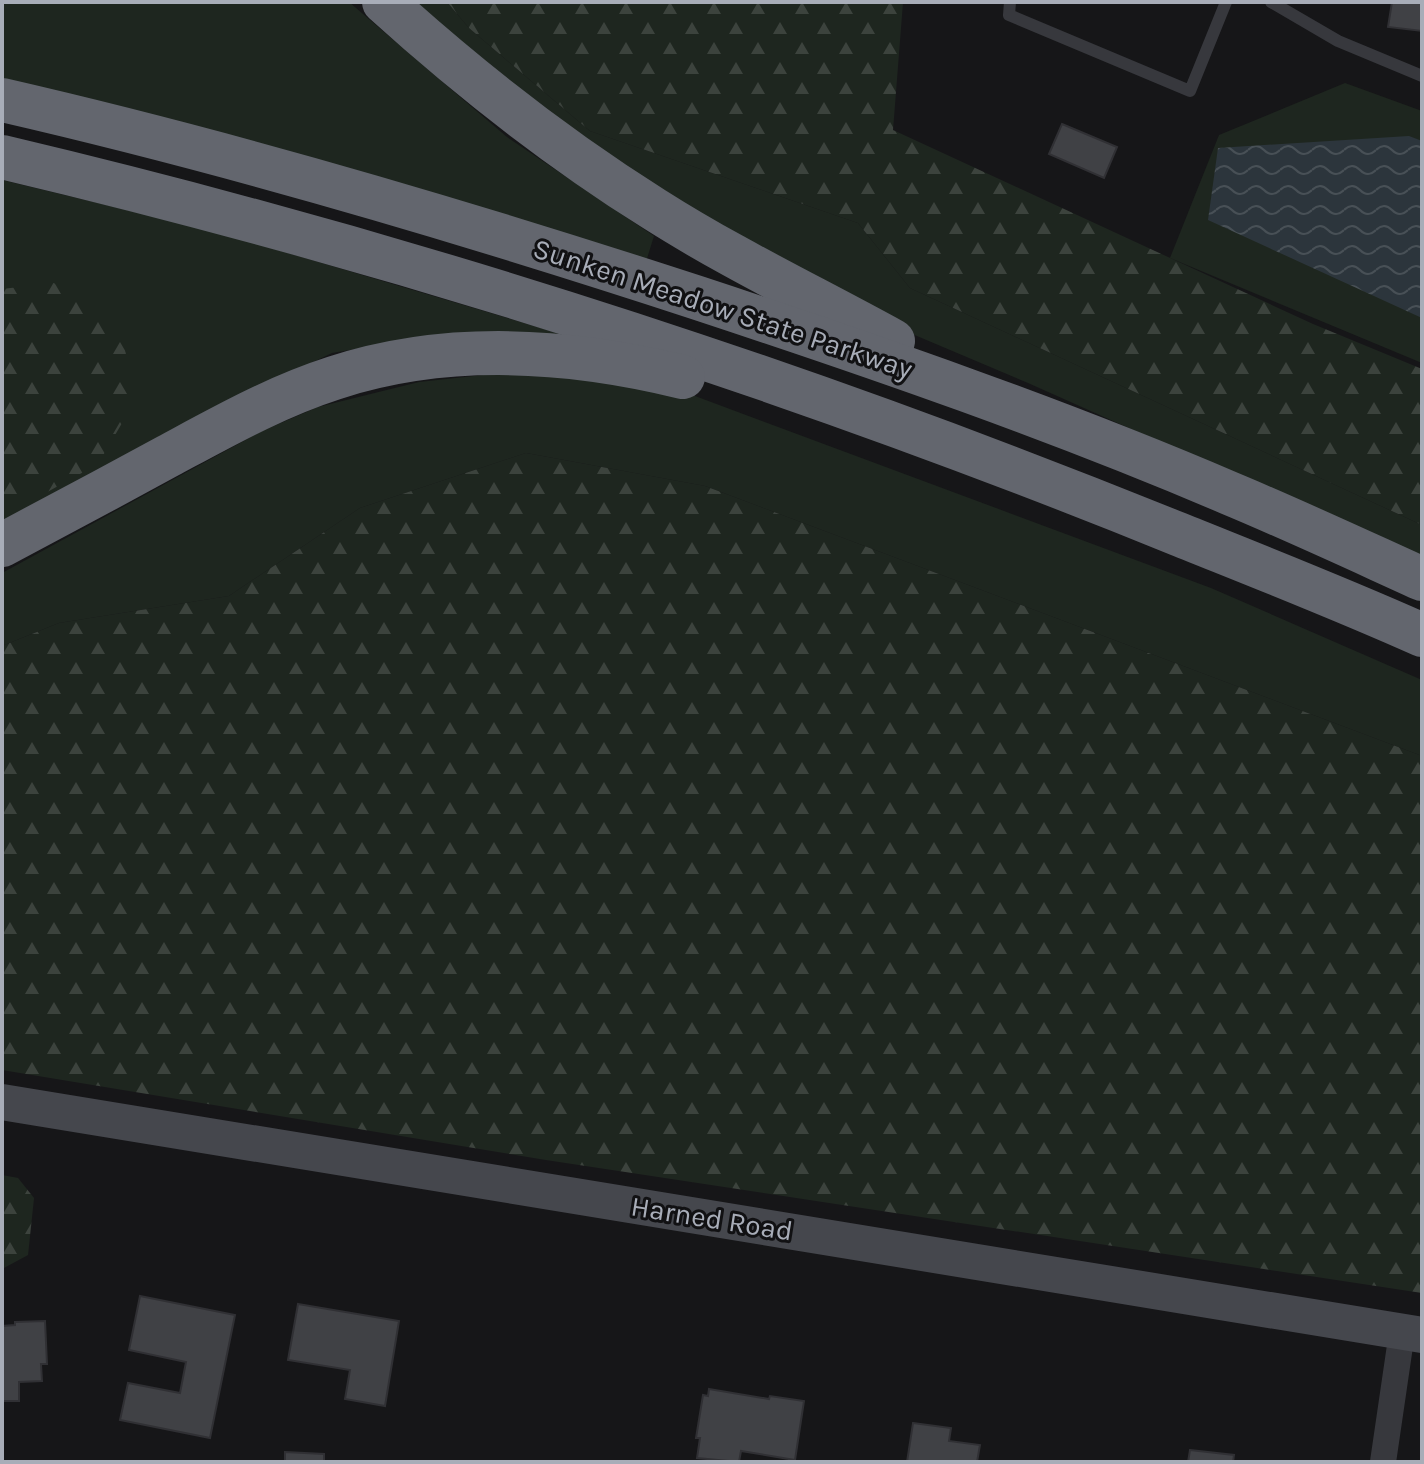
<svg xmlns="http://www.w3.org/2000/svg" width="1424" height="1464" viewBox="0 0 1424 1464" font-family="Karla,sans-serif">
  <defs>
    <pattern id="forest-firs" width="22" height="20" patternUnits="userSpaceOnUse" patternTransform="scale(2)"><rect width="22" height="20" fill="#1e261f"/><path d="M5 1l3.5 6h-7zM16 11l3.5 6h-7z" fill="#3c433d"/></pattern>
    <pattern id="water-waves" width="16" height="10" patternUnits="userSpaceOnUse" patternTransform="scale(2)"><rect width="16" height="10" fill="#2c353c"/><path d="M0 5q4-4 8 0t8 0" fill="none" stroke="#485056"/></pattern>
  </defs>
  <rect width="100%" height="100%" fill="#161618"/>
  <!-- grass -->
  <g fill="#1e261f">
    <path d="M2 2H349L507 137 654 236 645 265 2 86Z"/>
    <path d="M410 2H447L469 28 590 131 858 223 910 288 1422 525V559L1028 383 898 328 604 161Z"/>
    <path d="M1345 83 1422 111V363L1170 258 1219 135Z"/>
    <path d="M2 180 207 229 575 338 417 339 332 353 243 396 2 525Z"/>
    <path d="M529 370 687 393 1211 588 1422 680V756L705 486 526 453 360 508 229 596 59 623 2 646V573L262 431 318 407 419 382Z"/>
  </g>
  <!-- forest -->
  <g fill="url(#forest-firs)">
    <path d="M447 2H903L893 130 1313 324 1422 369V525L910 288 858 223 590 131 469 28Z"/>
    <path d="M54 283 122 334 135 401 98 464 2 517V289Z"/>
    <path d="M526 453 705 486 1422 756V1293L546 1160 2 1070V646L59 623 229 596 360 508Z"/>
    <path d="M2 1175 18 1178 34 1198 28 1255 2 1269Z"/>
  </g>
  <!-- water -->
  <path fill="url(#water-waves)" d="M1409 136 1422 141V318L1208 220 1218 148Z"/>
  <!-- building -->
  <g fill="#404145" stroke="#303034" stroke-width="2">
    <path d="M1392 2H1422V31L1388 27Z"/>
    <path d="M1062 124 1117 147 1104 178 1049 154Z"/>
    <path d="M140 1296 235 1315 210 1438 120 1420 128 1383 180 1393 186 1362 129 1350Z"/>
    <path d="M298 1304 399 1321 385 1406 345 1399 350 1370 288 1360Z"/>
    <path d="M45 1321 47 1364H41L42 1381 19 1382V1401H2V1326L15 1325V1322Z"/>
    <path d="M709 1389 769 1399 770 1396 804 1401 795 1460 741 1451 739 1462 697 1458 700 1438H696L703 1395 708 1396Z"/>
    <path d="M913 1423 951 1428 949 1441 980 1445 977 1462H907Z"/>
    <path d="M1190 1450 1234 1455 1233 1462H1188Z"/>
    <path d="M285 1452 324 1454V1462H285Z"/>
  </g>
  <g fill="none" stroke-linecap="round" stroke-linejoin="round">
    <!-- service -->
    <g stroke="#37383d" stroke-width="12">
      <path d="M1010 2 1009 15 1190 91 1226 2"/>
      <path d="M1271 2 1338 41 1422 76"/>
    </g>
    <!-- minor -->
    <path stroke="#37383d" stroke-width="26" d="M1383 1462 1402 1332"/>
    <!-- secondary -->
    <path stroke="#45474d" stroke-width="36" d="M2 1102 1422 1335"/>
    <!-- motorway -->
    <g stroke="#63666e" stroke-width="44">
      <path d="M384 2C469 79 557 148 654 209 731 258 813 297 893 341"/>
      <path d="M2 100C237 154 469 223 698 298 877 357 1056 419 1229 493 1294 520 1358 550 1422 579"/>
      <path d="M2 157C403 252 796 379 1178 534 1260 567 1342 599 1422 635"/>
      <path d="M2 545C57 516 113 486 168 456 222 427 275 397 334 378 447 341 568 349 683 377"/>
    </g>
  </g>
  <g text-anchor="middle" stroke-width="6" stroke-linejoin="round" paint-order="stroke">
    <!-- street labels -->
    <g font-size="28" fill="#a8adb8" stroke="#111113">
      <text transform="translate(723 308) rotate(18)" y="10">Sunken Meadow State Parkway</text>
      <text transform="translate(712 1218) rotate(9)" y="10">Harned Road</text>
    </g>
  </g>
  <!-- border -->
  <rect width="1424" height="1464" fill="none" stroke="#a8adb8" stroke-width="8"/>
</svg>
